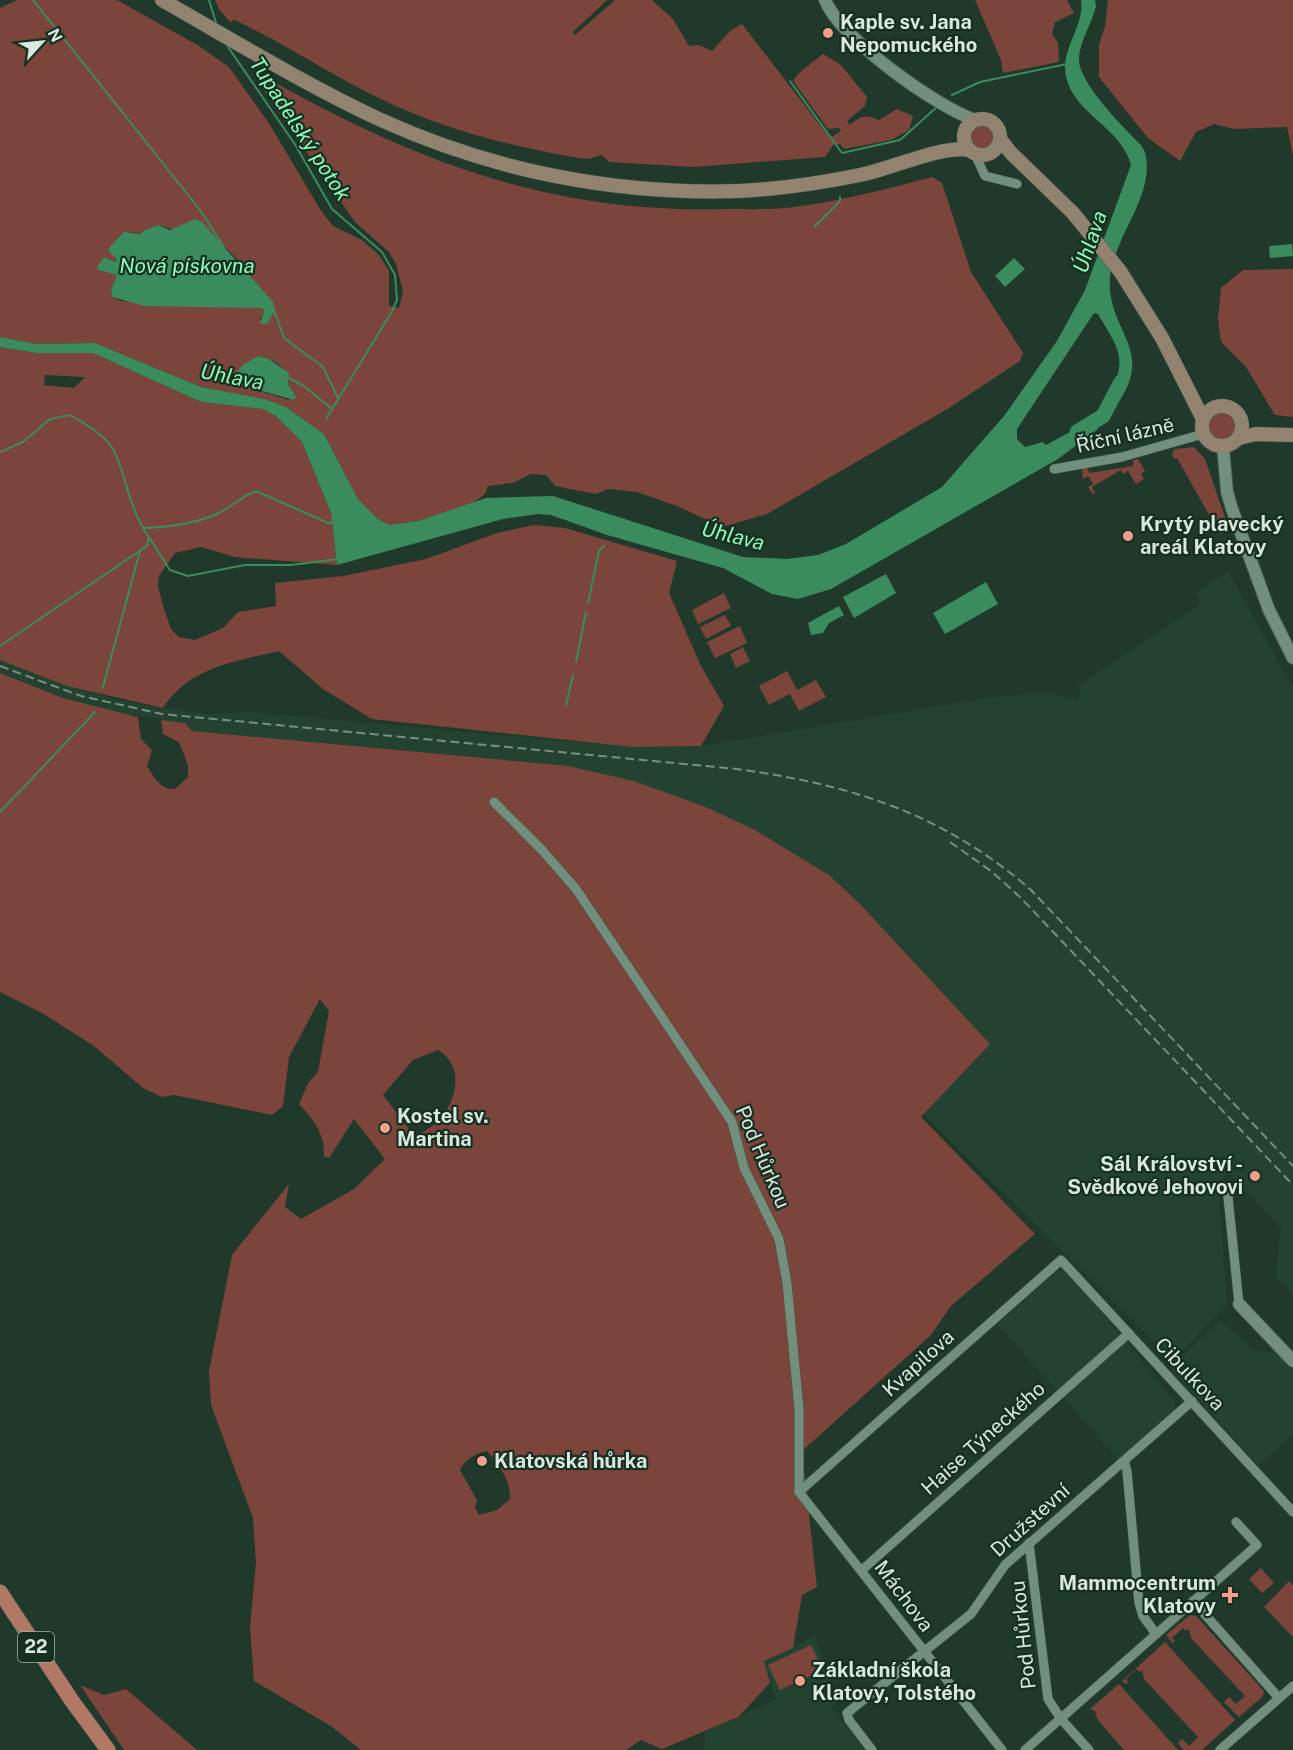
<svg xmlns="http://www.w3.org/2000/svg" width="1293" height="1750" viewBox="0 0 1293 1750" font-family="'Public Sans',sans-serif">
  <rect width="100%" height="100%" fill="#20392a"/>
  <!-- built -->
  <g fill="#234330">
    <path d="M1228 572 1293 687V1295L1276 1277 1281 1228 1228 1173 1218 1183 1227 1304 1174 1361 923 1114 989 1043 859 903 829 875 795 855 363 748 192 731 185 723 126 714 63 698 0 673V660L67 686 104 696 147 706 208 714 249 712 633 747 701 746 1006 695 1049 694 1079 699V685L1200 604 1195 593Z"/>
    <path d="M1063 1266 1174 1400 1175 1416 1124 1461 1117 1458 997 1324Z"/>
    <path d="M1220 1320 1254 1350 1275 1353 1293 1369V1434L1259 1466 1170 1368Z"/>
    <path d="M815 1636 837 1702 831 1707 867 1750H704L705 1732 776 1699 764 1662Z"/>
  </g>
  <!-- green -->
  <g fill="#7b453b" fill-rule="evenodd">
    <path d="M17 0H117L199 46 229 67 270 125 320 209 333 226 362 240 379 255 389 271V306L399 308 403 291 396 264 389 252 355 222 259 83 256 76 258 73C411 160 548 214 726 209 749 209 772 210 794 207 841 201 886 189 932 177L942 183 971 272 1023 353 1020 361 949 408 767 514 722 527 677 506 637 492 608 489 596 494 555 486 546 475 531 474 513 483 488 486 485 494 473 503 418 521 389 525 378 519 358 499 324 434 286 407 265 399 201 387 95 343 36 344 0 337V8ZM158 225 221 243 236 258 275 311 260 320 264 311 262 308 121 301 112 297 111 290 117 275 98 270 104 257 115 262 130 232 142 234 145 230ZM259 356C273 359 283 365 289 378L288 384 294 394 289 400 241 385Z"/>
    <path d="M215 0H607L573 32 575 35 615 0H652L673 19 689 46 699 45 712 51 730 31 742 24 830 138 841 131 839 128 828 129 793 81 799 73 823 54 841 65 867 97 865 106 847 121 850 125C861 116 866 114 879 120L897 109 913 116 909 130 891 140 844 149 840 144H834L825 157 693 167 609 162 602 155 588 159 578 158C510 146 444 130 381 99 331 75 285 44 235 20L230 22 219 9Z"/>
    <path d="M975 0H1067L1074 13 1055 22 1052 34 1058 43 1059 62 1003 73 1001 60Z"/>
    <path d="M1108 0H1293V156L1287 127 1234 129 1214 124 1196 132 1180 161 1148 138 1099 77V45L1105 26Z"/>
    <circle cx="983" cy="136" r="12"/>
    <path d="M1293 269V417L1275 415 1246 367 1221 342 1218 318 1221 288 1243 270Z"/>
    <path d="M0 347 36 353H93L201 402 263 409 277 417 302 442 331 513 337 565 235 557 201 547 175 553 159 576 158 586 163 606 171 629 179 637 195 640 223 628 238 612 276 606 275 583 343 576 426 559 497 533 534 525 565 528 677 561 669 593 701 666 724 706 701 746 633 747 372 719 323 689 279 651C234 662 190 667 163 708L67 686 0 660ZM45 375 84 377H85L74 388 44 385Z"/>
    <circle cx="1222" cy="426" r="14"/>
    <path d="M1194 447 1205 459 1227 523 1222 525 1225 532 1220 534 1177 458 1174 459 1172 454 1175 449Z"/>
    <path d="M1138 459 1145 471 1141 474 1144 479 1136 484 1128 471 1123 474 1121 470 1092 487 1095 493 1093 494 1088 487 1093 484 1088 476 1083 479 1082 470 1087 466 1089 473 1133 466V460Z"/>
    <path d="M724 593 731 608 698 624 692 610Z"/>
    <path d="M725 615 731 626 706 639 700 627Z"/>
    <path d="M740 626 747 643 715 658 707 642Z"/>
    <path d="M743 647 750 661 736 668 730 654Z"/>
    <path d="M787 671 797 690 816 680 826 697 799 711 790 694 769 705 759 686Z"/>
    <path d="M0 673 63 698 138 717 141 739 152 750 147 766C154 777 160 790 175 789L188 777V765L179 742 163 734 161 720 185 723 192 731 568 766 634 781 708 808 755 830 829 875 859 903 990 1044 921 1117 1035 1234 951 1306 930 1336 802 1451 817 1587 802 1595 793 1648 764 1661 770 1683 738 1717 662 1749 641 1740 626 1750H361L331 1726 254 1681 250 1627 256 1563 253 1518 211 1405 209 1371 232 1255 289 1184 285 1207 301 1219 354 1189 385 1159 354 1119 329 1158 324 1156C325 1134 314 1120 299 1104L308 1083 318 1072 329 1011 320 999 289 1057 283 1106 272 1115 174 1095 162 1097 143 1088 94 1046 42 1013 0 992ZM438 1050C463 1064 458 1096 442 1117 437 1125 423 1131 415 1137L383 1095 413 1060ZM487 1451C499 1464 511 1481 510 1499L497 1510 479 1515 475 1508 477 1500 460 1470C465 1459 476 1453 487 1451Z"/>
    <path d="M1261 1568 1274 1583 1262 1593 1249 1579Z"/>
    <path d="M1289 1581 1293 1586V1637L1264 1607Z"/>
    <path d="M1190 1615 1196 1616 1264 1691 1263 1696 1239 1717 1224 1702 1229 1697 1236 1704 1245 1696 1191 1638 1189 1629 1186 1631 1183 1628 1172 1638 1175 1641 1172 1643 1166 1635Z"/>
    <path d="M1165 1642 1235 1720 1202 1750H1184L1178 1743 1182 1739 1189 1746 1198 1737 1144 1679 1142 1670 1140 1672 1136 1669 1126 1679 1128 1682 1126 1684 1122 1681Z"/>
    <path d="M811 1645 823 1670 780 1690 768 1665Z"/>
    <path d="M1119 1684 1178 1750H1124L1098 1720 1095 1714 1097 1712 1090 1709Z"/>
    <path d="M80 1685 104 1695 126 1689 197 1750H124Z"/>
  </g>
  <!-- water -->
  <g fill="#3a8c5f">
    <path d="M1081 0H1095L1096 6C1092 24 1080 40 1079 58 1077 79 1116 120 1131 135 1136 141 1143 145 1145 153 1156 194 1114 236 1110 277 1106 331 1155 348 1119 401L1109 397C1128 357 1119 350 1098 314L1094 313 1017 429V439L1025 447 1043 442 1046 445 1092 420 1098 429 1058 459 831 589 798 599 772 594 723 568 607 535 551 515 538 514 503 519 337 565 331 513 302 442 277 417 263 409 201 402 93 353H36L0 347V337L36 344 95 343 201 387 265 399 286 407 324 434 358 499 378 519 389 525 418 521 486 498 553 496 743 557 787 559 818 555 846 544 942 487 1004 416 1057 341 1085 290 1131 165C1122 128 1075 115 1066 77 1060 49 1085 26 1081 0Z"/>
    <path d="M195 219 202 222 273 302 275 311 267 324H260L264 311 262 308 145 306 112 297 111 290 117 275 98 270 97 267 104 257 115 262 117 259 109 252V248L124 232 141 234 145 230 158 225 170 230Z"/>
    <path d="M1292 244 1293 256 1270 258 1269 246Z"/>
    <path d="M1014 258 1025 269 1005 287 995 276Z"/>
    <path d="M259 356 269 359 289 373 288 384 296 397 294 400 241 385 235 379C237 366 248 362 259 356Z"/>
    <path d="M886 574 896 593 854 618 843 597Z"/>
    <path d="M986 582 998 604 945 634 933 613Z"/>
    <path d="M839 606 844 615 829 623 823 633 811 635 808 623Z"/>
  </g>
  <g fill="none" stroke-linecap="round" stroke-linejoin="round">
    <!-- stream -->
    <g stroke="#3a8c5f" stroke-width="2">
      <path d="M33 0 200 210 224 247"/>
      <path d="M209 0 217 26"/>
      <path d="M226 44 296 146 332 209 382 252 395 275 397 300 391 313 326 419"/>
      <path d="M790 81 842 153 900 140 937 107"/>
      <path d="M952 95 980 82 1067 64"/>
      <path d="M815 226 840 201V197"/>
      <path d="M274 310 284 338 323 367 338 398"/>
      <path d="M289 378 304 386 332 409"/>
      <path d="M0 452 23 442 50 419 70 415C86 424 107 436 115 453 127 479 127 500 143 528 168 527 198 524 221 512 233 505 243 496 256 491L328 523 333 522"/>
      <path d="M143 528 170 570 188 576 245 565H291L339 559"/>
      <path d="M588 603 599 551 604 546"/>
      <path d="M0 646 147 546 149 538"/>
      <path d="M576 662 586 612"/>
      <path d="M103 687 140 551"/>
      <path d="M566 705 573 675"/>
      <path d="M0 812 95 712"/>
    </g>
    <!-- river -->
    <path stroke="#3a8c5f" stroke-width="15" d="M1077 432 1103 416 1121 382"/>
    <!-- minor casing -->
    <g stroke="#3e5447" stroke-width="10">
      <g id="minor">
        <path d="M974 152 985 176 1017 184"/>
        <path d="M1054 469 1122 457 1203 434"/>
        <path d="M494 802 542 850 576 889 732 1122 744 1168 779 1239 787 1283 799 1409V1492"/>
        <path d="M1232 1188 1228 1197 1239 1304"/>
        <path d="M1124 1461 1127 1471 1139 1603 1143 1616 1156 1634"/>
        <path d="M799 1492 1061 1260 1293 1512"/>
        <path d="M799 1492 1002 1750"/>
        <path d="M1029 1543 1048 1699 1061 1719 1089 1750"/>
        <path d="M862 1570 1129 1333"/>
        <path d="M1193 1601 1279 1698"/>
        <path d="M872 1750 849 1720 847 1713 971 1614 1005 1565 1192 1401"/>
        <path d="M1025 1750 1257 1545 1236 1522"/>
        <path d="M1220 1750 1293 1686"/>
      </g>
    </g>
    <!-- tertiary casing -->
    <g stroke="#3e5447" stroke-width="14">
      <g id="tertiary">
        <path d="M825 0C841 39 935 106 975 120"/>
        <path d="M1223 447 1227 492 1232 509 1269 610 1293 658"/>
        <path d="M1239 1304 1293 1361"/>
      </g>
    </g>
    <!-- secondary casing -->
    <g stroke="#3e5447" stroke-width="15">
      <g id="secondary">
        <path d="M162 0C234 41 306 85 381 120 493 171 616 195 739 191 779 189 821 183 860 175 891 169 941 145 970 150"/>
        <circle cx="982" cy="137" r="18"/>
        <path d="M1000 139 1011 153 1073 213 1120 271 1162 338 1203 419"/>
        <circle cx="1222" cy="426" r="20"/>
        <path d="M1239 438 1256 434 1293 435"/>
      </g>
    </g>
    <!-- primary casing -->
    <g stroke="#3e5447" stroke-width="16">
      <path id="primary" d="M0 1592 72 1701 108 1750"/>
    </g>
    <!-- minor -->
    <use href="#minor" stroke="#728e7c" stroke-width="9"/>
    <!-- tertiary -->
    <use href="#tertiary" stroke="#728e7c" stroke-width="12"/>
    <!-- secondary -->
    <use href="#secondary" stroke="#918370" stroke-width="14"/>
    <!-- primary -->
    <use href="#primary" stroke="#b07865" stroke-width="15"/>
    <!-- rail -->
    <g stroke="#7a8e81" stroke-width="2" stroke-dasharray="9 4.5" stroke-linecap="butt">
      <path d="M0 666 81 696 162 714 737 769C852 785 942 813 1031 890L1293 1166"/>
      <path d="M950 842 991 871 1021 898 1293 1185"/>
    </g>
  </g>
  <!-- markers -->
  <g fill="#f49d8c" stroke="#162f20" stroke-width="2">
    <circle cx="828" cy="33" r="6"/>
    <circle cx="1128" cy="536" r="6"/>
    <circle cx="385" cy="1128" r="6"/>
    <circle cx="1255" cy="1176" r="6"/>
    <circle cx="482" cy="1461" r="6"/>
    <path d="M1227 1586h6v6h6v6h-6v6h-6v-6h-6v-6h6z"/>
    <circle cx="800" cy="1681" r="6"/>
  </g>
  <g text-anchor="middle" stroke-width="4.5" stroke-linejoin="round" paint-order="stroke">
    <!-- shield labels -->
    <rect fill="#162f20" stroke="#9fb1a6" stroke-width="1.5" x="18" y="1632" width="36" height="30" rx="4.5"/>
    <g font-size="18" font-weight="bold" fill="#dae9df">
      <text x="36" y="1653">22</text>
    </g>
    <!-- poi labels -->
    <g font-size="20" font-weight="bold" fill="#dae9df" stroke="#162f20" text-anchor="start">
      <text x="840" y="29">Kaple sv. Jana<tspan x="840" dy="23">Nepomuckého</tspan></text>
      <text x="1140" y="531">Krytý plavecký<tspan x="1140" dy="23">areál Klatovy</tspan></text>
      <text x="397" y="1123">Kostel sv.<tspan x="397" dy="23">Martina</tspan></text>
      <text x="1243" y="1171" text-anchor="end">Sál Království -<tspan x="1243" dy="23">Svědkové Jehovovi</tspan></text>
      <text x="494" y="1468">Klatovská hůrka</text>
      <text x="1216" y="1590" text-anchor="end">Mammocentrum<tspan x="1216" dy="23">Klatovy</tspan></text>
      <text x="812" y="1677">Základní škola<tspan x="812" dy="23">Klatovy, Tolstého</tspan></text>
    </g>
    <!-- street labels -->
    <g font-size="20" fill="#dae9df" stroke="#162f20">
      <text transform="translate(1125 435) rotate(-13)" y="7">Říční lázně</text>
      <text transform="translate(763 1157) rotate(67)" y="7">Pod Hůrkou</text>
      <text transform="translate(918 1363) rotate(-42)" y="7">Kvapilova</text>
      <text transform="translate(1190 1374) rotate(47)" y="7">Cibulkova</text>
      <text transform="translate(983 1438) rotate(-42)" y="7">Haise Týneckého</text>
      <text transform="translate(1030 1520) rotate(-42)" y="7">Družstevní</text>
      <text transform="translate(904 1596) rotate(53)" y="7">Máchova</text>
      <text transform="translate(1023 1635) rotate(-96)" y="7">Pod Hůrkou</text>
    </g>
    <!-- water labels -->
    <g font-size="21" font-style="italic" fill="#8cfab9" stroke="#162f20">
      <text transform="translate(300 129) rotate(57)" y="7">Tupadelský potok</text>
      <text transform="translate(1090 242) rotate(-71)" y="7">Úhlava</text>
      <text x="187" y="273">Nová pískovna</text>
      <text transform="translate(232 377) rotate(11)" y="7">Úhlava</text>
      <text transform="translate(733 536) rotate(14)" y="7">Úhlava</text>
    </g>
  </g>
  <!-- north arrow -->
  <g transform="translate(42 42) rotate(63)" stroke="#162f20" stroke-width="4.5" paint-order="stroke">
  <path d="M0-4.5L10 22L0 15L-10 22Z" fill="#dae9df"/>
  <text y="-9" font-size="16" font-weight="bold" text-anchor="middle" fill="#dae9df">N</text>
  </g>
</svg>
